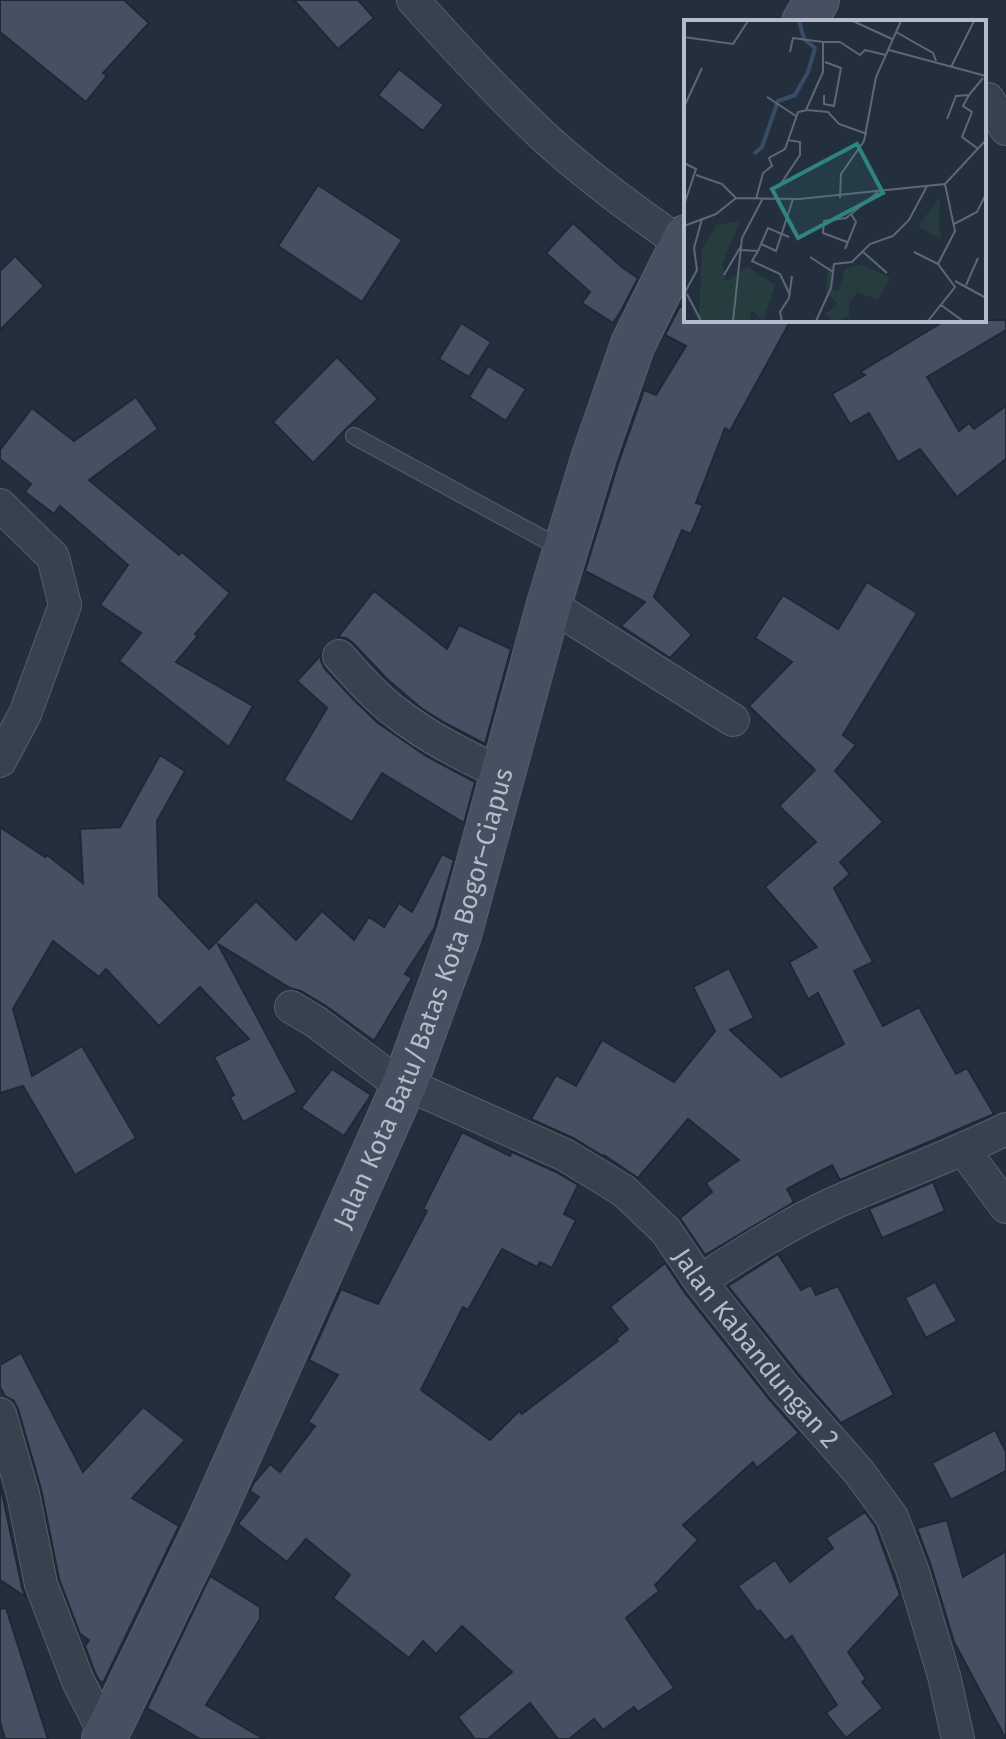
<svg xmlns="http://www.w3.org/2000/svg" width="1006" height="1739" viewBox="0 0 1006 1739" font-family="'Fira Sans',sans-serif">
  <rect width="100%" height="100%" fill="#242f3e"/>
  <!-- building -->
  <g fill="#455162" stroke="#1f2835" stroke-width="2">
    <path d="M0 0H124L149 23 103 73 107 76 86 102 0 32Z"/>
    <path d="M294 0H358L374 18 338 49Z"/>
    <path d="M399 69 444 105 423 131 378 95Z"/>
    <path d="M318 185 402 240 362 302 278 246Z"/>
    <path d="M573 223 623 268 638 278 621 311 613 323 582 303 590 292 546 253Z"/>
    <path d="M15 256 44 286 0 330V271Z"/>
    <path d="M680 306 686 310V320H791L730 431 725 428 696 503 703 505 691 534 682 530 654 597 692 635 670 658 621 626 645 602 585 571 618 464 644 390 656 395 686 346 665 335Z"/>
    <path d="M946 320H1006V330L927 377 959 431 969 423 974 429 1006 406V459L957 497 920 449 898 462 869 413 850 424 832 394 865 375 860 372Z"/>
    <path d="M461 323 491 342 469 377 439 359Z"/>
    <path d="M337 357 378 399 348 427 313 463 273 422Z"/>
    <path d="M488 366 526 389 506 421 469 397Z"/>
    <path d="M136 397 158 429 89 480 179 555 182 552 230 593 195 634 198 636 176 662 253 706 229 747 119 661 141 633 100 605 128 565 60 506 54 514 25 492 31 484 0 459V450L32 408 74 441Z"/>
    <path d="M867 582 917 613 843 735 856 745 835 771 883 822 840 862 850 874 834 888 873 962 854 971 883 1026 919 1007 956 1074 967 1068 994 1114 840 1180 832 1165 787 1189 794 1202 705 1255 680 1218 712 1192 706 1183 739 1160 688 1119 638 1178 604 1155 603 1156 573 1138 531 1119 556 1075 576 1086 602 1040 674 1082 715 1031 693 987 729 968 754 1018 730 1030 781 1077 844 1044 818 993 808 999 789 962 817 947 765 887 816 842 779 806 815 770 749 706 792 662 755 638 783 595 838 629Z"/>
    <path d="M374 591 447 649 459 625 511 649 485 744 445 723 421 708 388 680 353 643 346 638 338 637Z"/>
    <path d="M321 655V661L325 669 354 700 378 723 426 756 475 782 464 823 382 773 352 822 284 780 327 708 297 681Z"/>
    <path d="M160 755 185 771 157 821 159 896 209 949 256 901 296 940 322 911 354 940 369 917 384 927 399 903 412 912 442 854 454 860 434 929 405 974 412 978 374 1041 326 1006 301 991 290 988 218 944 297 1092 243 1122 230 1097 234 1095 214 1057 249 1039 200 987 159 1026 106 969 99 977 53 941 13 1009 32 1076 82 1046 136 1138 75 1175 23 1086 0 1093V827L45 857 47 855 83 883 80 829 120 827Z"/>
    <path d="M332 1069 371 1095 344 1136 301 1108Z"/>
    <path d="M462 1132 510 1156 512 1152 556 1172 578 1185 564 1214 576 1220 552 1268 540 1262 537 1267 502 1249 468 1310 463 1307 421 1390 490 1440 519 1411 522 1414 618 1341 616 1339 628 1329 610 1307 665 1263 685 1293 769 1399 799 1433 757 1468 753 1462 683 1525 698 1540 655 1585 659 1591 626 1618 674 1688 638 1712 634 1707 603 1730 594 1719 569 1739H558L530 1703 488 1739H475L458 1717 512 1672 462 1626 436 1654 423 1641 409 1658 333 1598 350 1575 306 1539 287 1562 238 1524 259 1497 250 1491 253 1484 270 1464 280 1472 315 1426 308 1422 338 1375 309 1360 341 1289 378 1304 427 1211 423 1209Z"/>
    <path d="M933 1182 945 1211 882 1238 869 1209Z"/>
    <path d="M778 1254 801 1290 811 1285 816 1295 838 1286 894 1395 841 1423 799 1375 728 1286Z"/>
    <path d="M935 1282 957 1321 926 1338 905 1298Z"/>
    <path d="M21 1353 83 1472 143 1407 185 1440 132 1498 179 1526 103 1683 99 1680 95 1673 85 1646 89 1640 80 1634 59 1579 41 1489 18 1409 14 1401 5 1396 0 1387V1365Z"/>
    <path d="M995 1430 1006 1452V1471L951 1500 932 1463Z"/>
    <path d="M0 1483 22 1588 26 1597 0 1580Z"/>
    <path d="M865 1512 875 1526 900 1595 848 1652 866 1679 862 1682 883 1708 846 1738 826 1713 837 1705 792 1636 785 1641 760 1610 757 1612 738 1586 775 1560 790 1582 833 1548 826 1538Z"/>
    <path d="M947 1520 963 1577 1006 1551V1739L954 1642 931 1566 917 1528Z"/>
    <path d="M210 1576 260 1607V1619L206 1705 264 1739H200L147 1708Z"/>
    <path d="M6 1608 48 1739H5L0 1722V1609Z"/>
  </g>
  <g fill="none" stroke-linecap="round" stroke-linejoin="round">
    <!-- lane casing -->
    <g stroke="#565f6c" stroke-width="18">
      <path id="lane" d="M354 436 564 550"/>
    </g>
    <!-- street casing -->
    <g stroke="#565f6c" stroke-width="34">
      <g id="street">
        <path d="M413 0C454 46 497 92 541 134 585 175 633 210 682 244"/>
        <path d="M988 99 1006 129"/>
        <path d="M0 505 53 557 65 605 25 714 0 761"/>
        <path d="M549 604 733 720"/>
        <path d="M339 656C358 677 376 698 398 714 430 739 467 757 503 774"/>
        <path id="s1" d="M291 1007 316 1022 388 1076 565 1155 624 1191 666 1231 700 1281 784 1387 859 1472 892 1517 913 1572 944 1676 958 1739"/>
        <path d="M963 1149 1006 1207"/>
        <path d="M700 1281C743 1253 785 1226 832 1204 890 1178 949 1157 1006 1129"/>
        <path d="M0 1414 23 1494 41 1584 78 1681 106 1736"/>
      </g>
    </g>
    <!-- secondary casing -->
    <g stroke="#565f6c" stroke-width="46">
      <g id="secondary">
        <path d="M804 22 817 0"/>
        <path id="s2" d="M104 1739 209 1522 405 1083 459 935 549 604 594 456 633 344 686 237"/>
      </g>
    </g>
    <!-- lane -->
    <use href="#lane" stroke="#38414e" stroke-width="16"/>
    <!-- street -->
    <use href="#street" stroke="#38414e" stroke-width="32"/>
    <!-- secondary -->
    <use href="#secondary" stroke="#465061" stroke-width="44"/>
  </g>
  <g text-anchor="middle" stroke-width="6" stroke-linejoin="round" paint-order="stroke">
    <!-- street labels -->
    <g font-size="26" fill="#b4bcc9" stroke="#1d2633">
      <text dy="9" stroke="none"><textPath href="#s2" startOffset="808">Jalan Kota Batu/Batas Kota Bogor–Ciapus</textPath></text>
      <text dy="9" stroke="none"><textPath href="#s1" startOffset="588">Jalan Kabandungan 2</textPath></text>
    </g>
  </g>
  <!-- overview -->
  <g transform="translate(684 20)">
    <rect width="302" height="302" fill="#242f3e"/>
    <path d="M256 177 255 208 257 219 234 206ZM56 201 38 244 42 261 64 247 91 265 79 301 67 289 66 301H15L18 230 32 205ZM178 244 206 258 194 280 173 272 165 284V297L150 301 141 294 154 284 142 273 144 246H151L149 270 155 271 161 249Z" fill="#263c3f"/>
    <path fill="none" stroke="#394c67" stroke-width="4" d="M70 134 78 127 94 81 111 75 124 52 131 28 120 19 115 1"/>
    <path fill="none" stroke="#5e6776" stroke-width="2" d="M169 1 208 19M212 12 249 33 252 41M0 17 49 24 64 1M156 22H139V52L122 90 144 92 155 104 183 114M156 22 176 35 181 30 202 35M205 30 302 56M106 32 109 18 139 22M267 47 290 1M140 75V84L150 86 157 48 141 42M285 75 279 86 288 92 278 117 293 128M83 77 112 96M0 87 18 48M263 99 272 76 285 75 299 58M0 143 12 149 0 185M12 155 38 164 52 178M94 168 116 135V122L104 120M156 178 157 154 180 121 192 57 217 1M72 179 79 153 88 146 85 138 101 129 114 92 123 90M270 204 293 192 302 174M0 206 32 194 52 178 115 179 261 164 302 120M163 222 139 213 140 201 162 198 194 172M77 224 92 231 109 179M161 229 172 202 167 194M57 230 74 231 84 208 105 217M74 231 68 241 96 254 106 275M178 231 203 253M230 232 254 244M126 237 149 252M40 255 57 226M271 261 302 278M282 265 294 238M0 274 13 250 10 228 18 199M3 274 17 301M257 285 279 301M49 301 58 218 79 178M98 301 96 292 105 278 108 256M132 301 147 268 150 244 168 242 186 224 209 216 225 200 243 166M244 301 271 267 254 244 271 211 261 164"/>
    <path fill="#308480" fill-opacity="0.15" stroke="#308480" stroke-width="4" d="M173 124 199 173 114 218 88 169Z"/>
    <rect width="302" height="302" fill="none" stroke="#b4bcc9" stroke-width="4"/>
  </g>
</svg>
